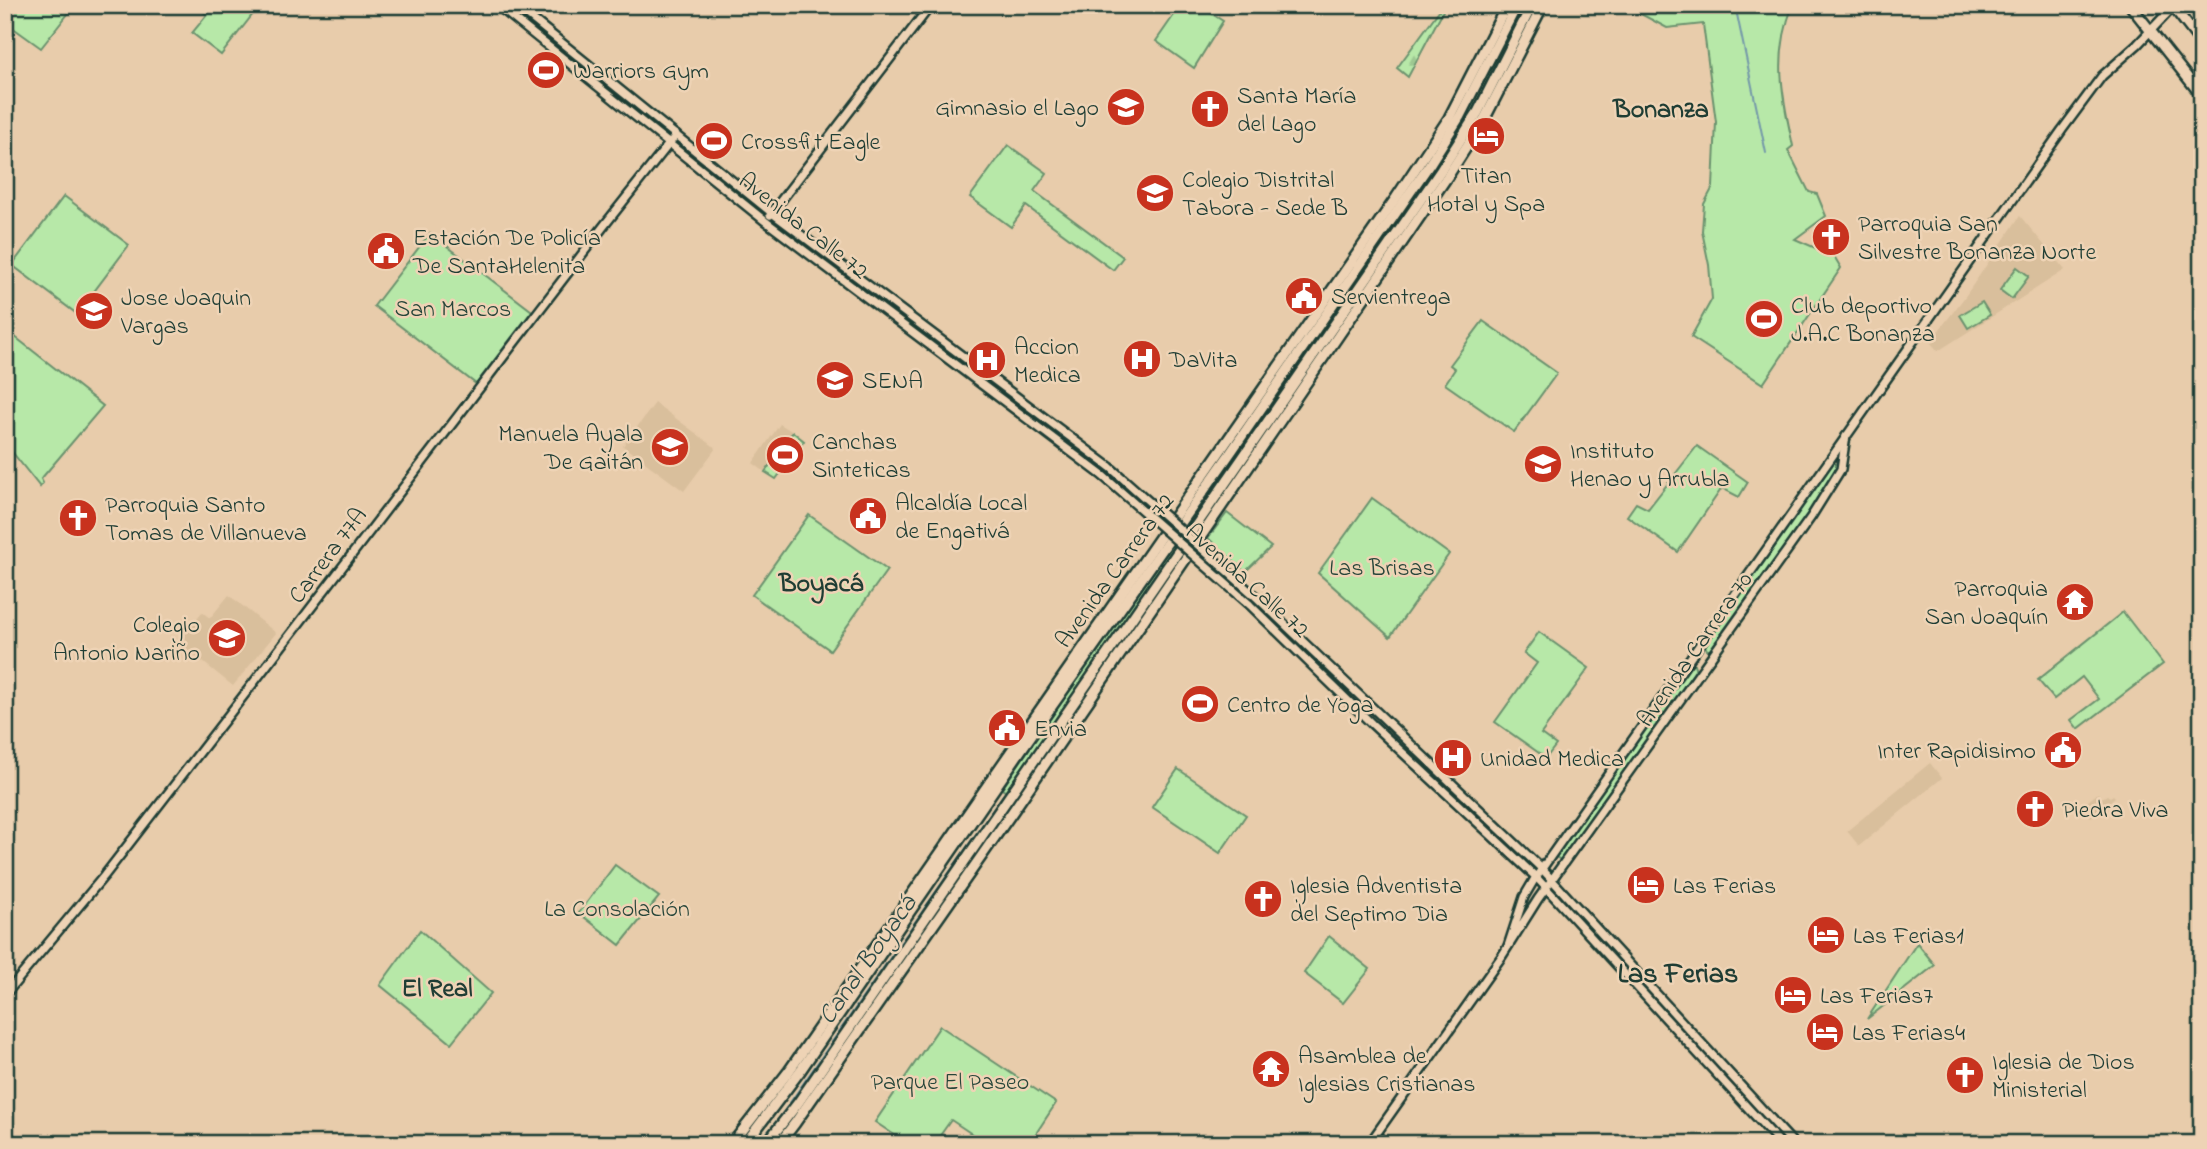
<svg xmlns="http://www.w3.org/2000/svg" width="2207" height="1149" viewBox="0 0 2207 1149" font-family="'Indie Flower',sans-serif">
  <defs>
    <pattern id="forest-firs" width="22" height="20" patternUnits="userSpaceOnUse" patternTransform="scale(1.75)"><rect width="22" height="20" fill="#b7e8a8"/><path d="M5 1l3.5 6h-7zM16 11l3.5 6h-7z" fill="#9dc891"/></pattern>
  </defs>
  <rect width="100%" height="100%" fill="#e8ccab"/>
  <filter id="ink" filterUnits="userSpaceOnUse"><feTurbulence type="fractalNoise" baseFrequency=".0143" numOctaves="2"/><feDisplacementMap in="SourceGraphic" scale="14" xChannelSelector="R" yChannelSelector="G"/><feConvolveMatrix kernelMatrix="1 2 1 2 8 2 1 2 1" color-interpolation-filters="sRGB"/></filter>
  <g filter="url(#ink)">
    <!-- built -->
    <g fill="#d9bf9c">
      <path d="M2020 216 2065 270 1938 351 1930 342 1964 298Z"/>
      <path d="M655 403 716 448 684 491 623 446Z"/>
      <path d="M780 424 793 432 765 472 753 463Z"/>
      <path d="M229 595 276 633 233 686 178 642 202 612 210 618Z"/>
      <path d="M1930 763 1942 778 1859 846 1847 831Z"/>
      <path d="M2098 793 2102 798 2107 795 2110 797 2113 795 2115 797 2091 817 2082 806Z"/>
    </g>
    <!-- green -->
    <g fill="#b7e8a8" stroke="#6b926e" stroke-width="2">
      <path d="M5 5H75L41 48 5 22Z"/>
      <path d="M195 5H260L221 55 192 33 207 15Z"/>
      <path d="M1181 5H1198L1223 21 1194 68 1156 41Z"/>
      <path d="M1522 5H1528L1466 122 1462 120Z"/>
      <path d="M1624 5H1793C1773 55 1782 95 1793 146L1788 150 1809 192 1817 194 1826 216 1795 239 1834 256 1841 268 1763 384 1691 337 1712 299 1709 265 1702 231 1704 204 1713 187 1716 122 1703 24 1667 28Z"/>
      <path d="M2184 5H2202V27Z"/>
      <path d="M1008 145 1047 173 1034 191 1123 257 1113 270 1026 206 1011 227 970 197Z"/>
      <path d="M1427 177 1431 179 1009 794 1002 789 1143 581 1253 429Z"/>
      <path d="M64 196 129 245 77 314 12 265Z"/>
      <path d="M430 233 532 311 476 384 374 306Z"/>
      <path d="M2017 267 2029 276 2012 299 2000 290Z"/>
      <path d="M1982 302 1990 315 1968 328 1960 315Z"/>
      <path d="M1483 321 1557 373 1514 432 1445 384 1455 369 1450 365Z"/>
      <path d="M5 329 103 406 41 479 43 483 40 487 5 443Z"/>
      <path d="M793 432 804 441 776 479 765 472Z"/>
      <path d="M1697 446 1748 482 1739 497 1722 488 1678 552 1627 516 1636 503 1648 509Z"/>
      <path d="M1833 462 1839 466 1820 499 1712 650H1707L1705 645Z"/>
      <path d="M1372 498 1449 554 1390 637 1318 573Z"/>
      <path d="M1227 513 1271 547 1245 572 1208 538Z"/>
      <path d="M809 515 887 570 830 650 752 595Z"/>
      <path d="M2123 612 2163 664 2078 729 2071 720 2099 699 2082 677 2054 699 2038 680Z"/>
      <path d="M1539 632 1589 668 1541 734 1556 745 1546 758 1495 722 1537 663 1524 653Z"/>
      <path d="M1694 664 1696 670 1644 747 1562 861 1556 857 1690 665Z"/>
      <path d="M1178 769 1246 815 1220 853 1152 807Z"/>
      <path d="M615 865 659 897 620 945 579 913Z"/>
      <path d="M420 930 491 993 451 1043 380 985Z"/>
      <path d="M1329 936 1370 969 1343 1003 1304 973Z"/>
      <path d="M1917 943 1935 965 1867 1019Z"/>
      <path d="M940 1026 1056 1103 1029 1144H987L951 1120 934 1144H908L875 1122Z"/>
    </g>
    <!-- forest -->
    <path fill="url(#forest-firs)" stroke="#6b926e" stroke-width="2" d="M1443 5H1446L1408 77 1397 68Z"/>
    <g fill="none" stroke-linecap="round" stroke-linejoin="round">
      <!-- stream -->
      <g stroke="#7499a9" stroke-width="2">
        <path d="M1735 5 1766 153"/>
        <path d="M758 1144 780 1117 1003 795"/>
      </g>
      <!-- secondary casing -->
      <g stroke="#1f3d34" stroke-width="12">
        <g id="secondary">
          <path d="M497 5 765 221 1103 476"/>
          <path d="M515 5 772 213 1110 467"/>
          <path d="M770 215 931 5"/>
          <path d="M1255 596 1542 869 1794 1144"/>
          <path d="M1249 604 1372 724 1536 877 1781 1144"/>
          <path d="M1508 946 1524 897 1534 880 2062 130 2102 76 2137 45 2173 7"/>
          <path d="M5 995 104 876 251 686 603 227 676 135"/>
          <path d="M1369 1144 1502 956 1538 899 1811 517 1841 469 1846 436"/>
        </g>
      </g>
      <!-- trunk casing -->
      <g stroke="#1f3d34" stroke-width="14">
        <g id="trunk">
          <path d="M2130 5 2202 96"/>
          <path d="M2172 5 2202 44"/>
          <path d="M732 1144 789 1071 1396 198 1449 118 1507 5"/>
          <path d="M745 1144 800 1071 1023 747 1229 455 1429 165 1460 116 1517 5"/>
          <path d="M766 1144 798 1103 1441 170 1478 112 1532 5"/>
          <path d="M779 1144 795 1123 1013 811 1449 174 1485 118 1543 5"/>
        </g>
      </g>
      <!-- secondary -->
      <use href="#secondary" stroke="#eed3b5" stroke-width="7"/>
      <!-- trunk -->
      <use href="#trunk" stroke="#eed3b5" stroke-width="9"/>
      <!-- secondary-bridge casing -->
      <g stroke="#1f3d34" stroke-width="12" stroke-linecap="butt">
        <g id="secondary-bridge">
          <path d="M1110 467 1255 596"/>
          <path d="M1103 476 1249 604"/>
        </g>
      </g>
      <!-- secondary-bridge -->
      <use href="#secondary-bridge" stroke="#eed3b5" stroke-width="7"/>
    </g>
  </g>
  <!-- icons -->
  <defs>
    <g id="stadium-disc" transform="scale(2.0125)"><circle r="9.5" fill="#c8321e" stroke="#eed3b5"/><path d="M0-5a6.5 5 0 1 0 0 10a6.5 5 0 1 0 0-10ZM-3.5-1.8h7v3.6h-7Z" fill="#fff"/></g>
    <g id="school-disc" transform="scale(2.0125)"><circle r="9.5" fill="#c8321e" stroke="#eed3b5"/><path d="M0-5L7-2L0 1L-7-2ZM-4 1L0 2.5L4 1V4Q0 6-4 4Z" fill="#fff"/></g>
    <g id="church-disc" transform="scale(2.0125)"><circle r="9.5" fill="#c8321e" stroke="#eed3b5"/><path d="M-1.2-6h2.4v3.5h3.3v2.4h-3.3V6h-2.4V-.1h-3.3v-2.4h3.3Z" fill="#fff"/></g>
    <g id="hotel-disc" transform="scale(2.0125)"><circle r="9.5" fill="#c8321e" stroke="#eed3b5"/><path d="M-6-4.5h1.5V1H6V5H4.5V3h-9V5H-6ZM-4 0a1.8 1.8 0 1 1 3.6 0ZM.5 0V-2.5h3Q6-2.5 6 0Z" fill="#fff"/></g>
    <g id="civic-disc" transform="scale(2.0125)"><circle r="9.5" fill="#c8321e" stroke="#eed3b5"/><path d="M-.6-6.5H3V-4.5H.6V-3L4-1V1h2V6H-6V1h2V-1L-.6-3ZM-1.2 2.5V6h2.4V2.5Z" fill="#fff"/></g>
    <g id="hospital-disc" transform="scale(2.0125)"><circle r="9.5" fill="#c8321e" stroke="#eed3b5"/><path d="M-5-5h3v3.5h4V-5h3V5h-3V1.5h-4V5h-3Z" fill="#fff"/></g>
    <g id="university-disc" transform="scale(2.0125)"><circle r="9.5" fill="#c8321e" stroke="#eed3b5"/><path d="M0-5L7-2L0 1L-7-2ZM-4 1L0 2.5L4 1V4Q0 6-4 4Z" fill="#fff"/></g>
    <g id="temple-disc" transform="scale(2.0125)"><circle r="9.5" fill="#c8321e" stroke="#eed3b5"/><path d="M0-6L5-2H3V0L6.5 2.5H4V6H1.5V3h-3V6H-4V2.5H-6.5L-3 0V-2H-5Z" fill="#fff"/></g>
  </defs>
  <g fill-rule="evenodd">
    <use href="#stadium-disc" x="546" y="70"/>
    <use href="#school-disc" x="1126" y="107"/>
    <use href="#church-disc" x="1210" y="109"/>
    <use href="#hotel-disc" x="1486" y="136"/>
    <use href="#stadium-disc" x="714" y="141"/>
    <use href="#school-disc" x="1155" y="193"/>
    <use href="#church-disc" x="1831" y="237"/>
    <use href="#civic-disc" x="386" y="251"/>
    <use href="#civic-disc" x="1304" y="296"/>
    <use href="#school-disc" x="94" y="311"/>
    <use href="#stadium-disc" x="1764" y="319"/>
    <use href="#hospital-disc" x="1142" y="359"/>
    <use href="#hospital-disc" x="987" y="360"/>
    <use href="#university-disc" x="835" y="380"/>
    <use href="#school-disc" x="670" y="447"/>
    <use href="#stadium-disc" x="785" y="455"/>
    <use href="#school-disc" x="1543" y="464"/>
    <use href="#civic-disc" x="868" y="516"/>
    <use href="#church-disc" x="78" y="518"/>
    <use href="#temple-disc" x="2075" y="602"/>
    <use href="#school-disc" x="227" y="638"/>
    <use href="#stadium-disc" x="1200" y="704"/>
    <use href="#civic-disc" x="1007" y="728"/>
    <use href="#civic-disc" x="2063" y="750"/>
    <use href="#hospital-disc" x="1453" y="758"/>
    <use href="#church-disc" x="2035" y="809"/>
    <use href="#hotel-disc" x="1646" y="885"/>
    <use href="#church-disc" x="1263" y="899"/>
    <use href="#hotel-disc" x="1826" y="935"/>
    <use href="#hotel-disc" x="1793" y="995"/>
    <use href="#hotel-disc" x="1825" y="1032"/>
    <use href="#temple-disc" x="1271" y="1069"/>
    <use href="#church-disc" x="1965" y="1075"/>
  </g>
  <g text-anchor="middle" stroke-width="5" stroke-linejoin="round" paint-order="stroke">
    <!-- poi labels -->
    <g font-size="24" fill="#1f3d34" stroke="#eed3b5" text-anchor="start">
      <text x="573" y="78">Warriors Gym</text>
      <text x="1237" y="103">Santa María<tspan x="1237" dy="28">del Lago</tspan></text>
      <text x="1099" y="115" text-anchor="end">Gimnasio el Lago</text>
      <text x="741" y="149">Crossfit Eagle</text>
      <text x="1486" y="183" text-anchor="middle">Titan<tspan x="1486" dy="28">Hotal y Spa</tspan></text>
      <text x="1182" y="187">Colegio Distrital<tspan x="1182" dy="28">Tabora - Sede B</tspan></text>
      <text x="1858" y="231">Parroquia San<tspan x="1858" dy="28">Silvestre Bonanza Norte</tspan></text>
      <text x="413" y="245">Estación De Policía<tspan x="413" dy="28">De SantaHelenita</tspan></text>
      <text x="1331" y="304">Servientrega</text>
      <text x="121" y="305">Jose Joaquin<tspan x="121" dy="28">Vargas</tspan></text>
      <text x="1791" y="313">Club deportivo<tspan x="1791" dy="28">J.A.C Bonanza</tspan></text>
      <text x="1014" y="354">Accion<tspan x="1014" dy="28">Medica</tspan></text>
      <text x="1169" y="367">DaVita</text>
      <text x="862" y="388">SENA</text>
      <text x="643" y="441" text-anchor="end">Manuela Ayala<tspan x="643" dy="28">De Gaitán</tspan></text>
      <text x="812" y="449">Canchas<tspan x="812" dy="28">Sinteticas</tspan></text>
      <text x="1570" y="458">Instituto<tspan x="1570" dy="28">Henao y Arrubla</tspan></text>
      <text x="895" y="510">Alcaldía Local<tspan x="895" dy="28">de Engativá</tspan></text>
      <text x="105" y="512">Parroquia Santo<tspan x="105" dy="28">Tomas de Villanueva</tspan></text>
      <text x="2048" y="596" text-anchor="end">Parroquia<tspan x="2048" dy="28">San Joaquín</tspan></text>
      <text x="200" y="632" text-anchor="end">Colegio<tspan x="200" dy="28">Antonio Nariño</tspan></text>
      <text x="1227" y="712">Centro de Yoga</text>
      <text x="1034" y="736">Envia</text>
      <text x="2036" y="758" text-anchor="end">Inter Rapidisimo</text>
      <text x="1480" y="766">Unidad Medica</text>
      <text x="2062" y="817">Piedra Viva</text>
      <text x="1290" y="893">Iglesia Adventista<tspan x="1290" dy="28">del Septimo Dia</tspan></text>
      <text x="1673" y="893">Las Ferias</text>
      <text x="1853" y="943">Las Ferias1</text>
      <text x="1820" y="1003">Las Ferias7</text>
      <text x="1852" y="1040">Las Ferias4</text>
      <text x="1298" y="1063">Asamblea de<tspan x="1298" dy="28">Iglesias Cristianas</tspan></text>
      <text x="1992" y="1069">Iglesia de Dios<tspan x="1992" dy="28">Ministerial</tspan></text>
    </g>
    <!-- street labels -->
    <g font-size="24" fill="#1f3d34" stroke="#eed3b5">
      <text transform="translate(804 225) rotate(38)" y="8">Avenida Calle 72</text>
      <text transform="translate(327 555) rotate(-53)" y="8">Carrera 77A</text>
      <text transform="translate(1114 570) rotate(-54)" y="8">Avenida Carrera 72</text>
      <text transform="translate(1248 580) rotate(42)" y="8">Avenida Calle 72</text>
      <text transform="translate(1694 649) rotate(-55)" y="8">Avenida Carrera 70</text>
    </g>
    <!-- park labels -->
    <g font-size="24" fill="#27463a" stroke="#eed3b5">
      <text x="453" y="316">San Marcos</text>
      <text x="1382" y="575">Las Brisas</text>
      <text x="617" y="916">La Consolación</text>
      <text x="950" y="1089">Parque El Paseo</text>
    </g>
    <!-- neighbourhood labels -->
    <g font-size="26" font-weight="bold" fill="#1f3d34" stroke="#eed3b5">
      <text x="1661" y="117">Bonanza</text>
      <text x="821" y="591">Boyacá</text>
      <text x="437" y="996">El Real</text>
    </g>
    <!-- water labels -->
    <g font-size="26" font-style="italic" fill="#2d4c48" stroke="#eed3b5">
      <text transform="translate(866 959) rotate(-55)" y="9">Canal Boyacá</text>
    </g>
    <!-- quarter labels -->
    <g font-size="28" font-weight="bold" fill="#1f3d34" stroke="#eed3b5">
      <text x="1678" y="982">Las Ferias</text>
    </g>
  </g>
  <!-- margin -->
  <rect width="2207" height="1149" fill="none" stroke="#eed3b5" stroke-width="28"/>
  <rect x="14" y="14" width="2179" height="1121" fill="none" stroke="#1f3d34" stroke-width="2.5" filter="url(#ink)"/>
</svg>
